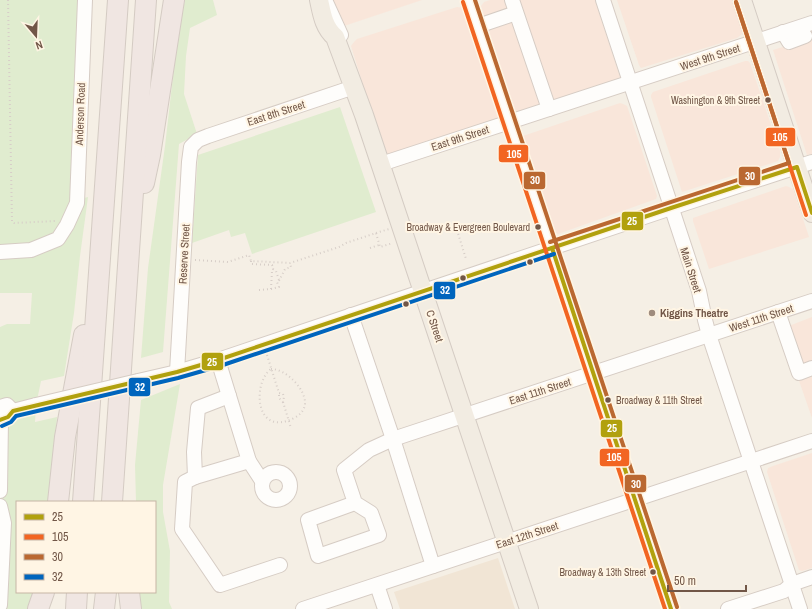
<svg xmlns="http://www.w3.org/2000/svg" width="812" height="609" viewBox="0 0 812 609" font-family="'Archivo Narrow',sans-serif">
  <rect width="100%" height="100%" fill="#f5efe5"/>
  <!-- residential -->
  <path fill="#f1e5d5" d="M498 558 515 609H400L394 592Z"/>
  <!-- commercial -->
  <g fill="#f9e6da">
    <path d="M332 0H422L341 27Z"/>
    <path d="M490 0H595L620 77 618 81 516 113 496 56 481 6 484 2Z"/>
    <path d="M617 0H732L742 28V34L737 38 641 68 639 65Z"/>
    <path d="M457 7 464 8 466 12 502 118 385 156 351 46 354 42 357 39Z"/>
    <path d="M812 38V154L807 155 773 50Z"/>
    <path d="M745 61H748L750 63 780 151V157L778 161 682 192 651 97V95L653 92Z"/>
    <path d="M620 103 623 104 627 106 657 196 656 199 558 234 555 232 552 227 522 138 523 136Z"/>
    <path d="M786 186 789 187 793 189 809 237 709 269 693 221V218Z"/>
    <path d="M812 317V418L781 329Z"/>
    <path d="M812 453V568L802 571 799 570 798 567 767 472 768 468 773 466Z"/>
  </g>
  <!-- green -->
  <g fill="#e0eccf">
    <path d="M0 0H84L74 210 81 212 84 198 88 197 80 256 74 313 64 376 41 381 36 405 35 422 57 417 54 458 48 502H17V592H34L31 609H0V327L7 324H30L32 293H0Z"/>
    <path d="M185 0H213L217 15 190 28 186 56 184 94 197 134 179 144 163 352 141 358 148 268 165 146 178 33Z"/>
    <path d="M340 107 376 212 252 254 245 233 231 237 229 230 192 243 198 155Z"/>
    <path d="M180 384 163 485V512L170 551 169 602 172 609H141L139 592H155V502H136L135 465 141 400Z"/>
  </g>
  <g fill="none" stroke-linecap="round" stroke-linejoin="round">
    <!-- minor casing -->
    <g stroke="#d6ccc4" stroke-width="16">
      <g id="minor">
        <path d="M325 0 341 35"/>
        <path d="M469 0 671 609"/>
        <path d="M512 0 549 109"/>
        <path d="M603 0 699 291 705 320 709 335 800 609"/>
        <path d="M478 26 516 13"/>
        <path d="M783 32 789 42 805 36"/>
        <path d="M381 164 812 23"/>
        <path d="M0 252 31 250 58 239 67 225 77 203 85 0"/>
        <path d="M778 312 799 373 812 368"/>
        <path d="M351 315 393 439 433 566"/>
        <path d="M218 360 249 461 262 481"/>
        <path d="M177 372 189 162 191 147 198 140 208 136 354 87"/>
        <path d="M138 381 177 372 218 360 671 208 812 162"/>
        <path d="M229 396 198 408 194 452 195 477 249 461"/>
        <path d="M0 407 7 405 13 411"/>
        <path d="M0 420 8 417 13 411 36 405"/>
        <circle cx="276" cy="486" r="14"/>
        <path d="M195 477 185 482 182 529 220 585 280 565"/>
        <path d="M0 491 1 419"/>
        <path d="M355 503 308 520 318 556 379 535 371 513 355 503 344 470 369 450 393 439 812 301"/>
        <path d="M0 506 4 523 0 605"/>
        <path d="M377 585 385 609"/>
        <path d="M303 609 812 441"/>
        <path d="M728 609 784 591 792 584 812 577"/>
      </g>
    </g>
    <!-- major casing -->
    <g stroke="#d4cbc3" stroke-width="20">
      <g id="major">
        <path d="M319 0C322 14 324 28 335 37L364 115 529 609"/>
        <path d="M742 0 812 213"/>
      </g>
    </g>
    <!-- highway casing -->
    <g stroke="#d4cbc3" stroke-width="22">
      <g id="highway">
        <path d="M144 183 150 155 174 0"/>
        <path d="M58 502 65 437 84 335"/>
        <path d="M83 502 118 0"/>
        <path d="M112 502 146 0"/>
        <path d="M129 592 131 609"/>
        <path d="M38 609 44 592"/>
        <path d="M76 609 77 592"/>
        <path d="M104 609 106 592"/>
      </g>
    </g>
    <!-- path -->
    <g stroke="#d7cec8" stroke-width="2" stroke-dasharray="1 3" stroke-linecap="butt">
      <path d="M8 0 12 222 14 223 56 221"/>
      <path d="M438 232 451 228 457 230 466 259"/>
      <path d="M376 233 389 229"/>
      <path d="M370 248 379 245"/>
      <path d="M195 260 228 262 249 255 251 261 290 263 339 247 346 243 376 233 380 247 393 243"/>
      <path d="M251 261V264L272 265 273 269 276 271 279 280"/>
      <path d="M271 289 272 271 273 269"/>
      <path d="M259 290 271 289 279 287 277 282 279 281 285 269 291 267 290 263"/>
      <path d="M267 355 279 393 283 394 284 397 283 402 279 398V393"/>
      <path d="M271 369C286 369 306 389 305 404 304 411 300 415 294 418 255 438 252 383 271 369Z"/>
      <path d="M283 402 291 428"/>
    </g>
    <!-- minor -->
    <use href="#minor" stroke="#fefdfb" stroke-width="14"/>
    <!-- major -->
    <use href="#major" stroke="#f2ece2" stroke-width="18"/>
    <!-- highway -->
    <use href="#highway" stroke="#f0e6e2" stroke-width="20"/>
    <!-- minor-bridge casing -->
    <g stroke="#d6ccc4" stroke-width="16" stroke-linecap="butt">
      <path id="minor-bridge" d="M36 405 138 381"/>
    </g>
    <!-- minor-bridge -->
    <use href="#minor-bridge" stroke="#fefdfb" stroke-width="14"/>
    <!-- bus-1 casing -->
    <g stroke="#fff5e4" stroke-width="7">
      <g id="bus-1">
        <path d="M552 248 671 609"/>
        <path d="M0 420 8 417 13 411 177 372 218 360 671 208 797 167 812 213"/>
      </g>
    </g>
    <!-- bus-2 casing -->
    <g stroke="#fff5e4" stroke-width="7">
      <g id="bus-2">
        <path d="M463 2 665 609"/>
        <path d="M736 2 806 215"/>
      </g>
    </g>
    <!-- bus-3 casing -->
    <g stroke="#fff5e4" stroke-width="7">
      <g id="bus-3">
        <path d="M475 0 677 607"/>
        <path d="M550 242 789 163 736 2"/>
      </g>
    </g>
    <!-- bus-4 casing -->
    <g stroke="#fff5e4" stroke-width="7">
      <path id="bus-4" d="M2 426 11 422 16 416 178 378 220 366 554 254"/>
    </g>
    <!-- bus-1 -->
    <use href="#bus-1" stroke="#b1a10e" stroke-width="4"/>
    <!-- bus-2 -->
    <use href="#bus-2" stroke="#f26522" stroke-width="4"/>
    <!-- bus-3 -->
    <use href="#bus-3" stroke="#ba6831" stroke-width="4"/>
    <!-- bus-4 -->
    <use href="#bus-4" stroke="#0065bd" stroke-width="4"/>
  </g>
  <!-- markers -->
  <g fill="#715647" stroke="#fff5e4" stroke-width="1.5">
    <circle cx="768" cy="100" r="3.5"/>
    <circle cx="538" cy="227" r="3.5"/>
    <circle cx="530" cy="262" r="3.5"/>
    <circle cx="463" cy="278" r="3.5"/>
    <circle cx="406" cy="304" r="3.5"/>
    <circle cx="608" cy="400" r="3.5"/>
    <circle cx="653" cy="572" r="3.5"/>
  </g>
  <circle fill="#9f8c7e" stroke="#fff5e4" stroke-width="1.5" cx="652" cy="313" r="4"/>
  <g text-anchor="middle" stroke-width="4" stroke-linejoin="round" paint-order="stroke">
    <!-- bus labels -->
    <g font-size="10" fill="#715647" stroke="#fff5e4" text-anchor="end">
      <text x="760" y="104">Washington &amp; 9th Street</text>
      <text x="530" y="231">Broadway &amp; Evergreen Boulevard</text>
      <text x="616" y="404" text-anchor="start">Broadway &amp; 11th Street</text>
      <text x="646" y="576">Broadway &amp; 13th Street</text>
    </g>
    <!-- street labels -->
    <g font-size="11" fill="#715647" stroke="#fff5e4">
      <text transform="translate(710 57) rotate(-18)" y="4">West 9th Street</text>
      <text transform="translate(276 113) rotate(-18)" y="4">East 8th Street</text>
      <text transform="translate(80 114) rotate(-88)" y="4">Anderson Road</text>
      <text transform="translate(460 138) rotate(-18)" y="4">East 9th Street</text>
      <text transform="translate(184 254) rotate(-87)" y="4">Reserve Street</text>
      <text transform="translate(691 270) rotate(72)" y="4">Main Street</text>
      <text transform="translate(761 318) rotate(-18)" y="4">West 11th Street</text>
      <text transform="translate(435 326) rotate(72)" y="4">C Street</text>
      <text transform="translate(540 391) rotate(-18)" y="4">East 11th Street</text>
      <text transform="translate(527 535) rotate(-18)" y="4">East 12th Street</text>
    </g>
    <!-- poi labels -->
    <g font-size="11" font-weight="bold" fill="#715647" stroke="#fff5e4" text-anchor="start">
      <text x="660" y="317">Kiggins Theatre</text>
    </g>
  </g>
  <g stroke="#fff5e4" stroke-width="1.5">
    <rect x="765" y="127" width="31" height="20" rx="4" fill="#f26522"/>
    <rect x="498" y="144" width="31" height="19" rx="4" fill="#f26522"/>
    <rect x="738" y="166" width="23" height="20" rx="4" fill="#ba6831"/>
    <rect x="523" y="171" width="23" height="19" rx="4" fill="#ba6831"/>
    <rect x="621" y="211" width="23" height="20" rx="4" fill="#b1a10e"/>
    <rect x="433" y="281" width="23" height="19" rx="4" fill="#0065bd"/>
    <rect x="201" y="352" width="23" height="19" rx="4" fill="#b1a10e"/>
    <rect x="128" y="377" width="23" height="20" rx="4" fill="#0065bd"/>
    <rect x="600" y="419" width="23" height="19" rx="4" fill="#b1a10e"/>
    <rect x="599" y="448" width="31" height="19" rx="4" fill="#f26522"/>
    <rect x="624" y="474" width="23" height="19" rx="4" fill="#ba6831"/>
  </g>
  <g font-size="11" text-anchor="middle" font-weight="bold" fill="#fff">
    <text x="780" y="141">105</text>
    <text x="514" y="158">105</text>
    <text x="750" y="180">30</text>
    <text x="535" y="184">30</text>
    <text x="632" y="225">25</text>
    <text x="445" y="294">32</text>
    <text x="212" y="366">25</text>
    <text x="140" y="391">32</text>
    <text x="612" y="432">25</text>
    <text x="614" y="461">105</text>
    <text x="636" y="488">30</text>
  </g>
  <!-- legend -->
  <rect x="16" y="501" width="140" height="92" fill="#fff5e4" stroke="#c6b5a5"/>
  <rect x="24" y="514" width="20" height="6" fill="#b1a10e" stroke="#c6b5a5"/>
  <text x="52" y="521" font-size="12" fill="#715647">25</text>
  <rect x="24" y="534" width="20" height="6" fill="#f26522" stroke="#c6b5a5"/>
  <text x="52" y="541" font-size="12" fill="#715647">105</text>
  <rect x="24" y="554" width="20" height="6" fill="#ba6831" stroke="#c6b5a5"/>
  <text x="52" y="561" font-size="12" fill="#715647">30</text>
  <rect x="24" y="574" width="20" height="6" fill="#0065bd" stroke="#c6b5a5"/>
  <text x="52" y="581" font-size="12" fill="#715647">32</text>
  <!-- north arrow -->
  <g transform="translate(36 36) rotate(161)" stroke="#fff5e4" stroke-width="3" paint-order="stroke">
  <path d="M0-3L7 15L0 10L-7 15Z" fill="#715647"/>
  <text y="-6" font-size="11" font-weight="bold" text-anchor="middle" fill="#715647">N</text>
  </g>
  <!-- scale -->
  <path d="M668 585v6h78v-6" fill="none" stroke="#715647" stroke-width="2"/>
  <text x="674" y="585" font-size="12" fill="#715647" stroke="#fff5e4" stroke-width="3" paint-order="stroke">50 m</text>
</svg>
